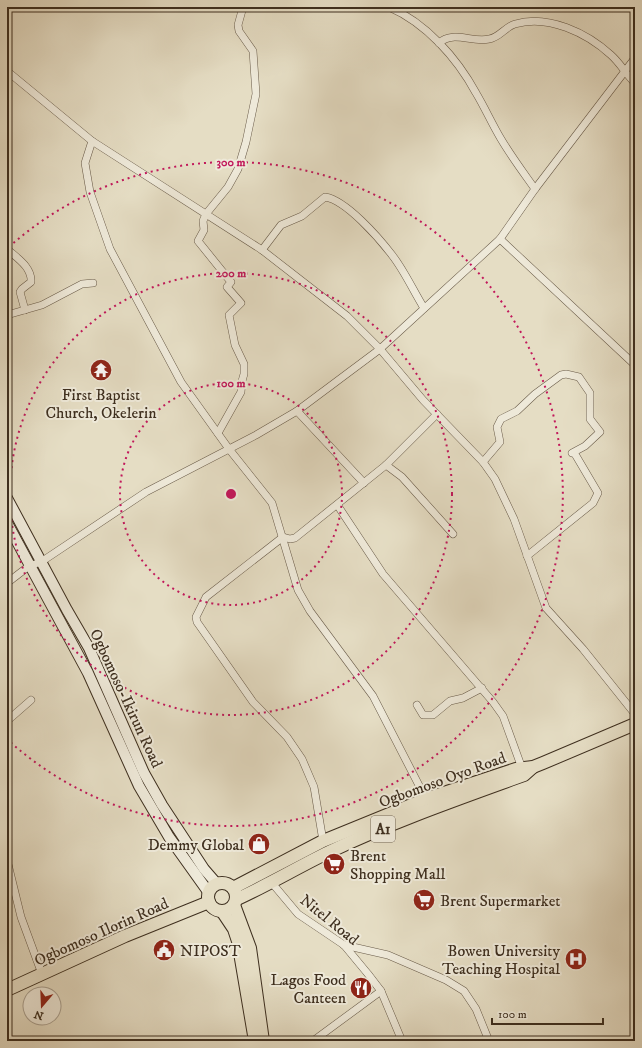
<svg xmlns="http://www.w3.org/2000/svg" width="642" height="1048" viewBox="0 0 642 1048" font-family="'IM FELL DW Pica',serif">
  <rect width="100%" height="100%" fill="#e5ddc4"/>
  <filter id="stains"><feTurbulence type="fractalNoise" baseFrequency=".005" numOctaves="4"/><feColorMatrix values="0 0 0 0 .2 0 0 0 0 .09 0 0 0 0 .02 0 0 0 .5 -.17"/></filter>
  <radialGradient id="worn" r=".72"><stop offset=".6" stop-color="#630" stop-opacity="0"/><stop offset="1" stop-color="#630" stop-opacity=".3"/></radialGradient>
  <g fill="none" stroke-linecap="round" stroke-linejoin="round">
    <!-- minor casing -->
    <g stroke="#685a48" stroke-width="8">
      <g id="minor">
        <path d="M389 7C426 23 457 58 476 93 485 108 492 124 501 139 511 156 523 172 535 189"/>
        <path d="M439 43C453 30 472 43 489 39 499 38 505 27 515 24 548 14 587 33 611 55 620 63 626 74 635 83"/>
        <path d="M7 71 92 141 262 250 347 316 380 349 500 239 535 189 635 58"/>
        <path d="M92 141 85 163 90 192 110 249 181 382 229 449 272 503 298 590 310 611 373 696 426 799"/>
        <path d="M500 239 635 365"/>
        <path d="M7 249C17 258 32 267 31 282L22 289 20 292 25 310"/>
        <path d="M262 250 281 225 302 216 325 197C346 200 379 238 392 255 404 270 414 292 424 308"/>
        <path d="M7 315 42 305 82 284 93 283"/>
        <path d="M297 411 364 483"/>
        <path d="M218 433 241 392 242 381 244 374V364L235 345 229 315 241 303 227 287 231 282 198 241 204 230 203 221 206 214 228 187 238 169 246 142 256 94 253 51 239 31 238 25 243 7"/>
        <path d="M483 462 500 442 497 427 501 419 517 411 535 394 561 375 566 374 579 377 590 393V419L600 432 585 446 572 453 575 454 598 493 593 503 527 556"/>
        <path d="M386 465 402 477 453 534"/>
        <path d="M338 506 383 574 493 702 503 716 523 771"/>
        <path d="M7 583 29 566 41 562 146 492 256 435 297 411 380 349 423 400 483 462 495 479 514 519 546 608 583 649 635 714"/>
        <path d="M417 705 423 715H433L450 701 463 698 482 688"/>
        <path d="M7 721 31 700"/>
        <path d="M323 841 314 787 302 759 287 737 253 702 197 622 196 617 206 597 283 537 290 539 295 538 386 465 437 414"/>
        <path d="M7 860 21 917 42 974"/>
        <path d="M272 883 298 914 344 945 368 974 381 991 402 1041"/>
        <path d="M344 945 388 955 446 980 464 991 476 1009 489 1041"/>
        <path d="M313 1041 381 991"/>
      </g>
    </g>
    <!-- secondary casing -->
    <g stroke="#3e2f1f" stroke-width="12">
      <g id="secondary">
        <path d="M7 498 67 610 89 648 144 773 162 805 185 840 204 869 217 884"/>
        <path d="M7 523 88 673 139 786 169 837 209 893"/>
      </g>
    </g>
    <!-- primary casing -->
    <g stroke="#3e2f1f" stroke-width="14">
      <g id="primary">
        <path d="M234 905 250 948 263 1041"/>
        <path d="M222 911 234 929 238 941 255 1041"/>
      </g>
    </g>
    <!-- trunk casing -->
    <g stroke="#3e2f1f" stroke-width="14">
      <g id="trunk">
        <circle cx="222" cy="897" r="14"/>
        <path d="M233 888 323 841 426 799 516 769 533 767 543 763 635 724"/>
        <path d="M237 899C268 885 298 867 329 852 392 822 458 799 524 775L533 767"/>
        <path d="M7 990 125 936 209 902"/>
      </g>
    </g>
    <!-- minor -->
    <use href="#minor" stroke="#eee9d9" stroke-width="7"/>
    <!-- secondary -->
    <use href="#secondary" stroke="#eee9d9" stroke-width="10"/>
    <!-- primary -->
    <use href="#primary" stroke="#e5ddc4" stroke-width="12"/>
    <!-- trunk -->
    <use href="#trunk" stroke="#e5ddc4" stroke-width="12"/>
  </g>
  <!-- distance rings -->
  <g fill="none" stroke="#c2185b" stroke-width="2" stroke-dasharray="2 4">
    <circle cx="231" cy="494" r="111"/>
    <circle cx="231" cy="494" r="221"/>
    <path d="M9 247A332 332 0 1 1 9 741"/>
  </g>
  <!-- icons -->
  <defs>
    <g id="temple-disc" transform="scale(1.15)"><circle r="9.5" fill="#8f2418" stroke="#eee9d9"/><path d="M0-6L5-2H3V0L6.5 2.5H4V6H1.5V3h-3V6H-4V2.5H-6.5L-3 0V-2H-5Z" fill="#fff"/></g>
    <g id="shop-disc" transform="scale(1.15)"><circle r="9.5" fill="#8f2418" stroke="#eee9d9"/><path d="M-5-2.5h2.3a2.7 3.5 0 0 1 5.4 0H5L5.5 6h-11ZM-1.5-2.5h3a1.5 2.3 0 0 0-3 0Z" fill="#fff"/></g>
    <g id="supermarket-disc" transform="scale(1.15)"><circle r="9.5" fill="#8f2418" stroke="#eee9d9"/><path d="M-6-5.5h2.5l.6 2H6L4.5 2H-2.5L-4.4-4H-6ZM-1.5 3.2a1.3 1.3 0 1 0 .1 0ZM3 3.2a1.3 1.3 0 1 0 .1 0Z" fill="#fff"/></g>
    <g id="civic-disc" transform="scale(1.15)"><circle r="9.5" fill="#8f2418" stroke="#eee9d9"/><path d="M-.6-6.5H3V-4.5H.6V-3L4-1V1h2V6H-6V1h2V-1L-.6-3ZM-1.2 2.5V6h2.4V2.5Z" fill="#fff"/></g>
    <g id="hospital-disc" transform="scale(1.15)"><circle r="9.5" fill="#8f2418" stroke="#eee9d9"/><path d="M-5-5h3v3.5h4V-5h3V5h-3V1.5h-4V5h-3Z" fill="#fff"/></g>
    <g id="restaurant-disc" transform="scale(1.15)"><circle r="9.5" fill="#8f2418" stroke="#eee9d9"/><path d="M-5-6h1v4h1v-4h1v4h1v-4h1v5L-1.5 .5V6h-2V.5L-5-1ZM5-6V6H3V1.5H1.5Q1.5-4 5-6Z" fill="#fff"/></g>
  </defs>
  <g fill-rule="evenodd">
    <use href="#temple-disc" x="101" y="370"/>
    <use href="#shop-disc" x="259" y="844"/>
    <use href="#supermarket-disc" x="334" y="864"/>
    <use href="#supermarket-disc" x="424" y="900"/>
    <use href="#civic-disc" x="164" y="950"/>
    <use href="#hospital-disc" x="576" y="959"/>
    <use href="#restaurant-disc" x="361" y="988"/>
  </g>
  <g text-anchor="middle" stroke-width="4" stroke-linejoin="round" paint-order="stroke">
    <!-- shield labels -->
    <rect fill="#eee9d9" stroke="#736757" stroke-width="1" x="371" y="816" width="24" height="26" rx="3"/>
    <g font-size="15" font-weight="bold" fill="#3e2f1f">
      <text x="383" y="834">A1</text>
    </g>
    <!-- poi labels -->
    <g font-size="16" fill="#3e2f1f" stroke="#eee9d9" text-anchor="end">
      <text x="101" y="400" text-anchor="middle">First Baptist<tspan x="101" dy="18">Church, Okelerin</tspan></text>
      <text x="244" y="850">Demmy Global</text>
      <text x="350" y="861" text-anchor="start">Brent<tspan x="350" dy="18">Shopping Mall</tspan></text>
      <text x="440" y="906" text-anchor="start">Brent Supermarket</text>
      <text x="180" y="956" text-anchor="start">NIPOST</text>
      <text x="560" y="956">Bowen University<tspan x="560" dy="18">Teaching Hospital</tspan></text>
      <text x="346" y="985">Lagos Food<tspan x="346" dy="18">Canteen</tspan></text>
    </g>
    <!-- street labels -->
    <g font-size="16" fill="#3e2f1f" stroke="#eee9d9">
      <text transform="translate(127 698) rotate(65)" y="6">Ogbomoso-Ikirun Road</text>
      <text transform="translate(442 779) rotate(-20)" y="6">Ogbomoso Oyo Road</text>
      <text transform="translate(330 919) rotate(39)" y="6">Nitel Road</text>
      <text transform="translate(101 931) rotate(-24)" y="6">Ogbomoso Ilorin Road</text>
    </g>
  </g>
  <circle cx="231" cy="494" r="6" fill="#c2185b" stroke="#eee9d9" stroke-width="2"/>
  <g font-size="12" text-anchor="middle" font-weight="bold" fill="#c2185b" stroke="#eee9d9" stroke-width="4" stroke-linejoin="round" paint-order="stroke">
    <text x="231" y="166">300 m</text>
    <text x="231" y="277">200 m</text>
    <text x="231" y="387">100 m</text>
  </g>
  <!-- margin -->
  <rect width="642" height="1048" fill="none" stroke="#e5ddc4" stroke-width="24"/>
  <rect x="8" y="8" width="626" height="1032" fill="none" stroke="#3e2f1f" stroke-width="2"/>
  <rect x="12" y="12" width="618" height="1024" fill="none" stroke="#3e2f1f"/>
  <!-- north arrow -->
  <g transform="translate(42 1006) rotate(199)"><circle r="19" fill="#eee9d9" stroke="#a89f8f"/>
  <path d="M0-3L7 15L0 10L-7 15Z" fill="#8f2418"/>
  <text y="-6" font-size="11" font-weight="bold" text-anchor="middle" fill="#3e2f1f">N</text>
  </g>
  <!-- scale -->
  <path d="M492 1018v6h111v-6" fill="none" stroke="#3e2f1f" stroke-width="2"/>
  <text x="498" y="1018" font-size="12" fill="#3e2f1f" stroke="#eee9d9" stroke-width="3" paint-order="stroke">100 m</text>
  <rect width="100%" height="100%" filter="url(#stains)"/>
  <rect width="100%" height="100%" fill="url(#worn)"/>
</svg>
